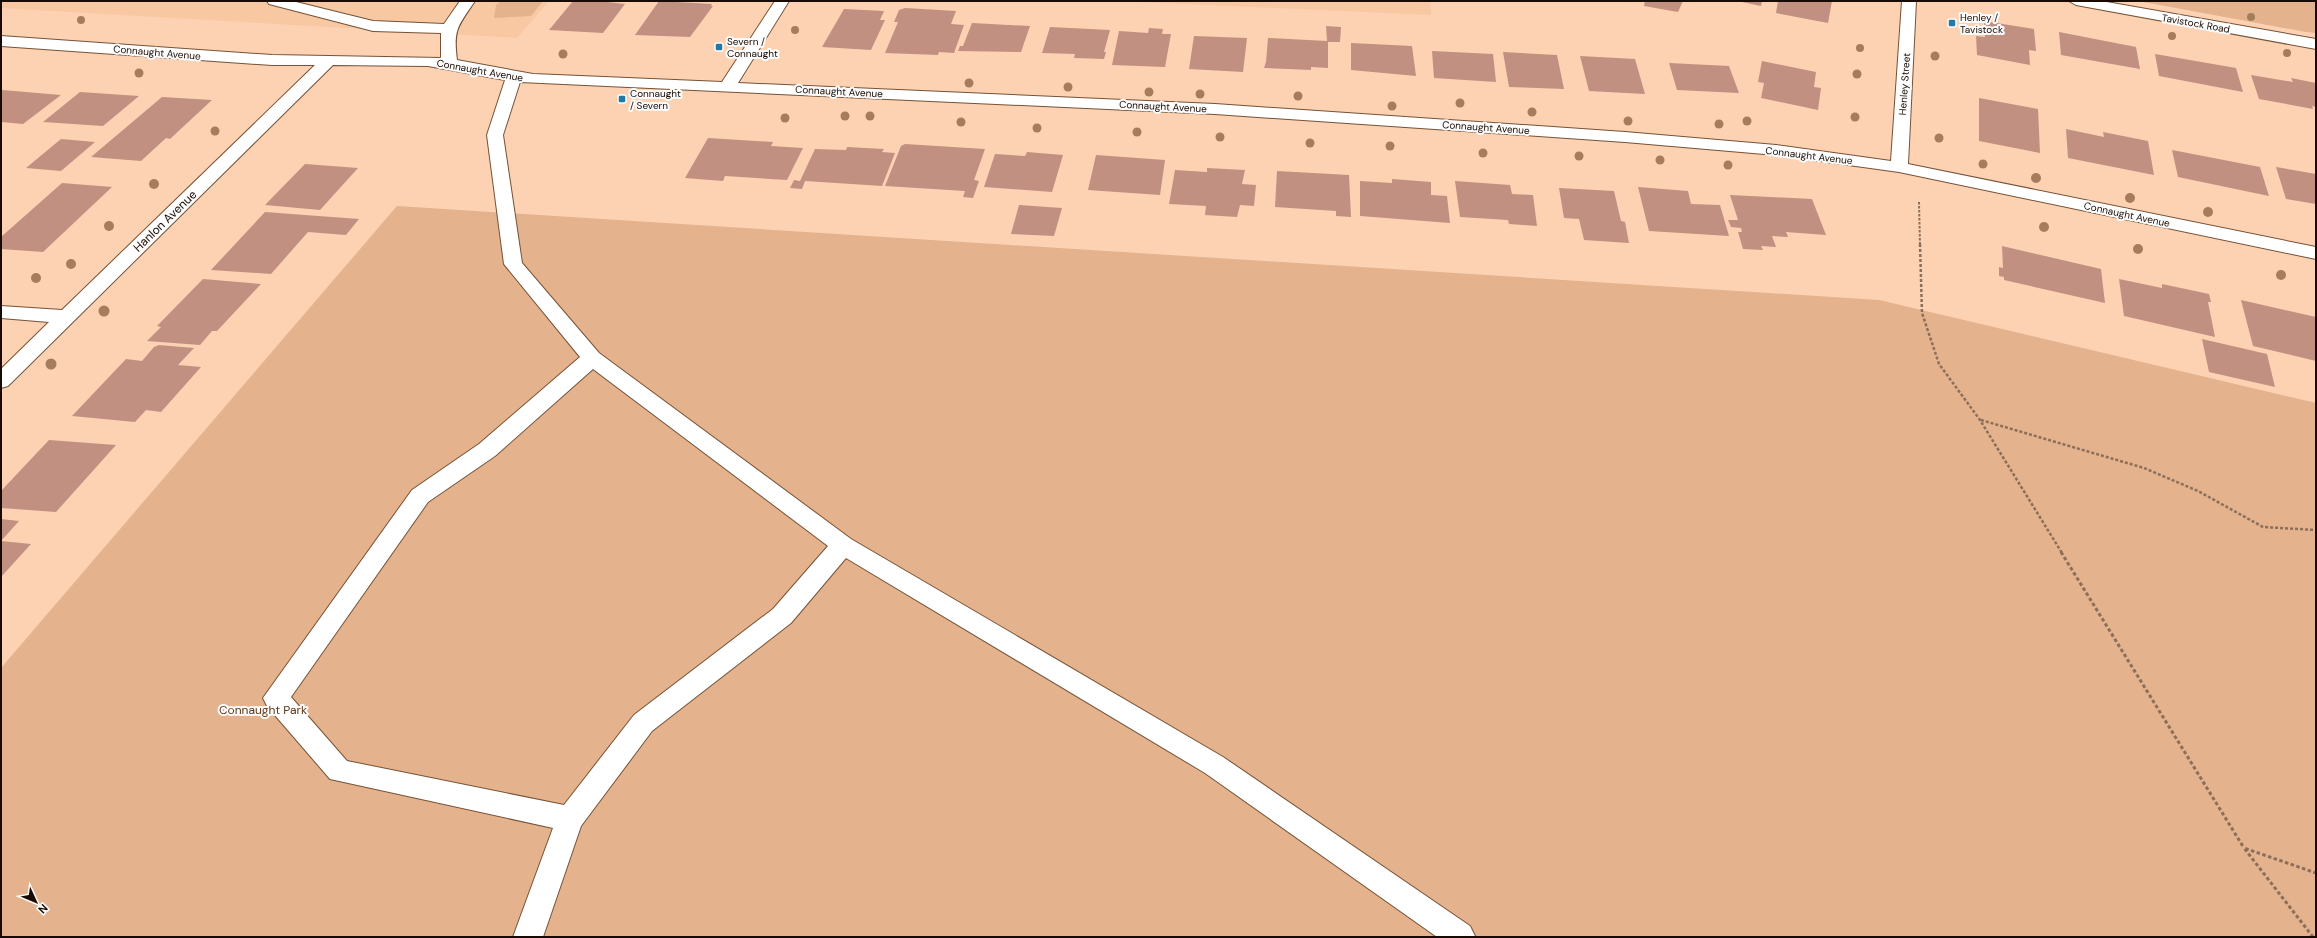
<svg xmlns="http://www.w3.org/2000/svg" width="2317" height="938" viewBox="0 0 2317 938" font-family="'DM Sans',sans-serif">
  <rect width="100%" height="100%" fill="#fcd2b3"/>
  <!-- built -->
  <g fill="#f8c8a3">
    <path d="M1 1H549L517 38 1 8Z"/>
    <path d="M1116 1H1430L1431 15Z"/>
  </g>
  <!-- green -->
  <g fill="#e4b28c">
    <path d="M501 1H543L531 16 494 18 496 5Z"/>
    <path d="M2138 1H2316V33L2306 32Z"/>
    <path d="M397 206 1879 300 2316 403V937H1V668Z"/>
  </g>
  <!-- building -->
  <g fill="#c19081">
    <path d="M573 1H599L625 4 603 33 549 30Z"/>
    <path d="M659 1 712 4 711 6H713L690 37 635 35Z"/>
    <path d="M1645 1H1683L1678 12 1644 6Z"/>
    <path d="M1737 1H1762L1761 6Z"/>
    <path d="M1778 1H1832L1828 23 1776 13Z"/>
    <path d="M905 8 956 11 951 24 964 25 954 53 939 52 938 55 885 53 898 22H894L899 10Z"/>
    <path d="M844 9 884 11 880 20H885L871 50 822 47Z"/>
    <path d="M1984 21 2034 29 2036 51 2029 50 2030 65 1977 55 1976 36 1985 37Z"/>
    <path d="M972 23 1030 26 1021 52 958 51 960 46H963Z"/>
    <path d="M1326 26 1341 27 1340 42H1328V68L1311 67V70L1264 68 1266 62 1268 38 1327 41Z"/>
    <path d="M1050 27 1110 30 1104 52H1106L1104 59 1074 58 1075 54 1042 53Z"/>
    <path d="M1149 28 1163 29 1162 34H1171L1165 67 1112 65 1119 31 1148 33Z"/>
    <path d="M2059 32 2136 47 2140 69 2061 55Z"/>
    <path d="M1194 36 1247 38 1243 72 1189 69Z"/>
    <path d="M1351 43 1412 46 1416 76 1351 70Z"/>
    <path d="M1432 51 1493 54 1496 82 1434 78Z"/>
    <path d="M1503 52 1557 55 1564 89 1509 87Z"/>
    <path d="M2155 54 2236 68 2243 92 2159 76Z"/>
    <path d="M1580 56 1635 59 1645 94 1589 91Z"/>
    <path d="M1762 61 1816 72 1814 87 1821 88 1818 110 1761 98 1764 83 1758 82Z"/>
    <path d="M1669 63 1729 66 1739 93 1677 90Z"/>
    <path d="M2251 75 2293 82 2291 78 2316 83V107L2312 106 2313 109 2259 99Z"/>
    <path d="M1 91 2 90 61 95 23 124 1 122Z"/>
    <path d="M80 92 139 96 103 126 43 122Z"/>
    <path d="M162 97 212 100 170 139 166 138 141 161 91 157Z"/>
    <path d="M1979 98 2038 109 2040 153 1979 141Z"/>
    <path d="M2066 129 2104 137 2103 132 2148 141 2154 175 2068 158Z"/>
    <path d="M708 138 773 142 771 146 803 148 787 180 725 176 723 181 685 178Z"/>
    <path d="M61 139 95 142 61 171 26 168Z"/>
    <path d="M905 144 985 149 974 180 979 181 973 198 963 197 965 191 885 186 901 146Z"/>
    <path d="M847 147 884 149 882 152 895 153 882 186 805 181 802 189 790 188 794 180 800 181 815 149 846 150Z"/>
    <path d="M2172 150 2260 167 2269 196 2178 177Z"/>
    <path d="M1027 152 1063 155 1052 192 984 187 995 154 1025 156Z"/>
    <path d="M1096 155 1165 160 1160 195 1088 190Z"/>
    <path d="M305 164 358 168 320 210 265 205Z"/>
    <path d="M2276 167 2316 174V204L2286 199Z"/>
    <path d="M1207 168 1245 170 1242 184 1256 185 1254 206 1240 205 1237 217 1205 215 1206 206 1169 204 1175 170 1207 172Z"/>
    <path d="M1277 171 1349 175 1351 217 1336 216V211L1275 207Z"/>
    <path d="M1392 179 1431 182V195L1447 196 1450 223 1360 216V181L1392 183Z"/>
    <path d="M1455 181 1510 185 1512 194 1533 195 1537 226 1509 224 1508 220 1460 217Z"/>
    <path d="M62 183 112 187 43 252 1 249V237Z"/>
    <path d="M1638 187 1688 191 1691 204 1720 205 1729 236 1649 231Z"/>
    <path d="M1559 188 1614 191 1621 221 1625 222 1629 243 1584 240 1579 219 1564 218Z"/>
    <path d="M1730 195 1812 199 1826 235 1786 232 1788 237 1772 236 1776 247 1761 246 1763 250 1743 249 1738 232H1742L1741 228 1731 227 1728 220H1738Z"/>
    <path d="M1019 205 1062 208 1054 236 1011 234Z"/>
    <path d="M265 212 359 219 346 235 308 232 271 274 211 270Z"/>
    <path d="M2002 246 2101 269 2105 303 2004 280V277L1999 276V267L2003 268Z"/>
    <path d="M203 279 261 284 217 331H212L200 345 147 341 161 327 157 326Z"/>
    <path d="M2119 279 2162 288V284L2209 294 2211 302H2208L2215 337 2124 316Z"/>
    <path d="M2241 300 2316 317V361L2253 346Z"/>
    <path d="M2202 339 2267 354 2275 387 2209 372Z"/>
    <path d="M159 345 194 348 178 365 201 367 161 412 146 410 135 422 72 416 126 359 142 361 154 347Z"/>
    <path d="M49 440 116 445 56 512 1 508V491Z"/>
    <path d="M1 519 19 521 1 541Z"/>
    <path d="M1 541 31 544 1 577Z"/>
  </g>
  <g fill="none" stroke-linecap="round" stroke-linejoin="round">
    <!-- minor casing -->
    <g stroke="#755236" stroke-width="2">
      <g id="minor">
        <path d="M267 1H292L373 21 444 24 460 1H475C458 26 453 29 457 60L533 74 722 82 775 1H789L738 83 1215 104 1625 132 1776 145 1891 161 1902 1H1916L1908 164 2316 247V259L1899 172 1776 155 1625 142 1215 114 520 82 503 135 522 263 599 353 851 539 1223 757 1470 926 1475 936 1437 937 1205 773 846 558 791 623 652 731 581 826 543 937H513L553 828 330 779 267 706 263 698 412 490 479 444 580 357 504 264 487 135 505 80 428 66 333 65 8 386 1 388V369L49 322 1 318V306L62 310 315 65H272L1 46V36L272 55 441 58V33L373 31 269 4ZM593 369 828 546 773 609 634 715 564 805 347 761 291 697 428 502 495 456Z"/>
        <path d="M2069 1H2101L2316 39V49L2076 5Z"/>
      </g>
    </g>
    <!-- path-far2 -->
    <path stroke="#8b6f5b" stroke-width="2" stroke-dasharray="2.5 1.5" stroke-linecap="butt" d="M1919 202 1920 245"/>
    <!-- path-far1 -->
    <g stroke="#8b6f5b" stroke-width="2.5" stroke-dasharray="3 2" stroke-linecap="butt">
      <path d="M1920 244 1922 313 1939 364 1980 420 2062 553"/>
      <path d="M1981 420 2144 468 2198 491 2263 527 2316 530"/>
    </g>
    <!-- path -->
    <g stroke="#8b6f5b" stroke-width="3" stroke-dasharray="3.5 2.5" stroke-linecap="butt">
      <path d="M2061 552 2244 848"/>
      <path d="M2313 937 2244 848 2316 873"/>
    </g>
    <!-- minor -->
    <use href="#minor" fill="#fff" fill-rule="evenodd"/>
  </g>
  <!-- trees -->
  <g fill="#a67d5c">
    <circle cx="2251" cy="17" r="4"/>
    <circle cx="81" cy="20" r="4"/>
    <circle cx="795" cy="30" r="4"/>
    <circle cx="2172" cy="36" r="4"/>
    <circle cx="1860" cy="48" r="4"/>
    <circle cx="2287" cy="53" r="4"/>
    <circle cx="563" cy="54" r="4.5"/>
    <circle cx="1935" cy="56" r="4.5"/>
    <circle cx="139" cy="73" r="4.5"/>
    <circle cx="1857" cy="74" r="4.5"/>
    <circle cx="969" cy="83" r="4.5"/>
    <circle cx="1068" cy="87" r="4.5"/>
    <circle cx="1149" cy="92" r="4.5"/>
    <circle cx="1200" cy="94" r="4.5"/>
    <circle cx="1298" cy="96" r="4.5"/>
    <circle cx="1460" cy="103" r="4.5"/>
    <circle cx="1392" cy="106" r="4.5"/>
    <circle cx="1532" cy="112" r="4.5"/>
    <circle cx="845" cy="116" r="4.5"/>
    <circle cx="870" cy="116" r="4.5"/>
    <circle cx="1855" cy="117" r="4.5"/>
    <circle cx="785" cy="118" r="4.5"/>
    <circle cx="1628" cy="121" r="4.5"/>
    <circle cx="1747" cy="121" r="4.5"/>
    <circle cx="961" cy="122" r="4.5"/>
    <circle cx="1719" cy="124" r="4.5"/>
    <circle cx="1037" cy="128" r="4.5"/>
    <circle cx="215" cy="131" r="4.5"/>
    <circle cx="1137" cy="132" r="4.5"/>
    <circle cx="1220" cy="137" r="4.5"/>
    <circle cx="1939" cy="138" r="4.5"/>
    <circle cx="1310" cy="143" r="4.5"/>
    <circle cx="1390" cy="146" r="4.5"/>
    <circle cx="1483" cy="153" r="4.5"/>
    <circle cx="1579" cy="156" r="4.5"/>
    <circle cx="1660" cy="160" r="4.5"/>
    <circle cx="1983" cy="164" r="4.5"/>
    <circle cx="1728" cy="165" r="4.5"/>
    <circle cx="2036" cy="178" r="5"/>
    <circle cx="154" cy="184" r="5"/>
    <circle cx="2130" cy="198" r="5"/>
    <circle cx="2208" cy="212" r="5"/>
    <circle cx="109" cy="226" r="5"/>
    <circle cx="2044" cy="227" r="5"/>
    <circle cx="2138" cy="249" r="5"/>
    <circle cx="71" cy="264" r="5"/>
    <circle cx="2281" cy="275" r="5"/>
    <circle cx="36" cy="278" r="5"/>
    <circle cx="104" cy="311" r="5.5"/>
    <circle cx="51" cy="364" r="5.5"/>
  </g>
  <!-- markers -->
  <g fill="#2278a7" stroke="#fcfcfc" stroke-width="1.5">
    <rect x="1948" y="19" width="8" height="8" rx="2"/>
    <rect x="715" y="43" width="8" height="8" rx="2"/>
    <rect x="618" y="95" width="8" height="8" rx="2"/>
  </g>
  <g text-anchor="middle" stroke-width="4" stroke-linejoin="round" paint-order="stroke">
    <!-- far-poi labels -->
    <g font-size="10" fill="#180a02" stroke="#fcfcfc" text-anchor="start">
      <text x="1960" y="21">Henley /<tspan x="1960" dy="12">Tavistock</tspan></text>
      <text x="727" y="45">Severn /<tspan x="727" dy="12">Connaught</tspan></text>
      <text x="630" y="97">Connaught<tspan x="630" dy="12">/ Severn</tspan></text>
    </g>
    <!-- far-street labels -->
    <g font-size="10" fill="#180a02" stroke="#fcfcfc">
      <text transform="translate(2196 23) rotate(10)" y="4">Tavistock Road</text>
      <text transform="translate(157 52) rotate(5)" y="4">Connaught Avenue</text>
      <text transform="translate(480 70) rotate(10)" y="4">Connaught Avenue</text>
      <text transform="translate(1904 84) rotate(-86)" y="4">Henley Street</text>
      <text transform="translate(839 91) rotate(3)" y="4">Connaught Avenue</text>
      <text transform="translate(1163 106) rotate(3)" y="4">Connaught Avenue</text>
      <text transform="translate(1486 127) rotate(4)" y="4">Connaught Avenue</text>
      <text transform="translate(1809 155) rotate(7)" y="4">Connaught Avenue</text>
      <text transform="translate(2127 214) rotate(12)" y="4">Connaught Avenue</text>
    </g>
    <!-- street labels -->
    <g font-size="12" fill="#180a02" stroke="#fcfcfc">
      <text transform="translate(165 221) rotate(-44)" y="4">Hanlon Avenue</text>
    </g>
    <!-- park labels -->
    <g font-size="12" fill="#5f3714" stroke="#fcfcfc">
      <text x="263" y="714">Connaught Park</text>
    </g>
  </g>
  <!-- border -->
  <rect width="2317" height="938" fill="none" stroke="#180a02" stroke-width="4"/>
  <!-- north arrow -->
  <g transform="translate(36 902) rotate(134)" stroke="#fcfcfc" stroke-width="3" paint-order="stroke">
  <path d="M0-3L7 15L0 10L-7 15Z" fill="#180a02"/>
  <text y="-6" font-size="11" font-weight="bold" text-anchor="middle" fill="#180a02">N</text>
  </g>
</svg>
